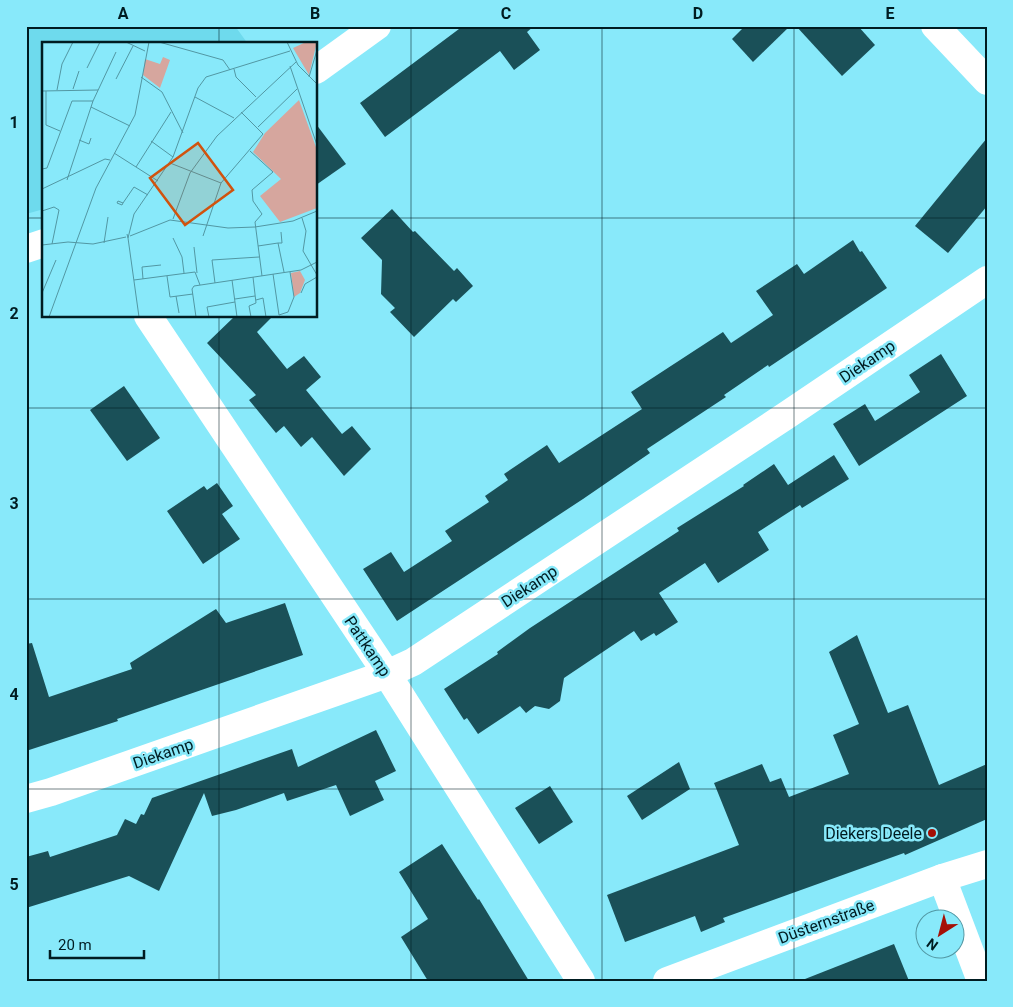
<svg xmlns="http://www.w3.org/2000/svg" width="1013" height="1007" viewBox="0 0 1013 1007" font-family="Roboto,sans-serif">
  <rect width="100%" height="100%" fill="#88e9fa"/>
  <!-- built -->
  <path fill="#6edaed" d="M26 26H235L248 44H44V209L26 214Z"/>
  <!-- building -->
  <g fill="#1a5058">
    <path d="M463 26H534L527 32 540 50 514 70 500 51 385 137 360 103Z"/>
    <path d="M745 26H790L753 62 732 39Z"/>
    <path d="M796 26H858L875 45 842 76Z"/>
    <path d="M316 124 346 164 316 185Z"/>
    <path d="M987 138V206L948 253 915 226Z"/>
    <path d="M392 209 413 232 415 231 454 271 457 268 473 286 456 302 453 299 414 337 390 312 395 308 381 294 382 260 361 238Z"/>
    <path d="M853 240 860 252 862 251 887 288 769 367 768 365 724 395 726 397 647 449 650 453 583 499 397 621 363 569 391 552 404 572 452 541 445 531 489 502 485 496 508 480 504 474 547 445 559 463 642 409 631 392 723 332 731 343 773 315 756 291 797 264 804 274Z"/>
    <path d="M235 316H273L257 332 287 369 304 356 321 377 306 390 342 434 352 426 371 449 344 476 312 437 301 447 284 426 276 433 249 400 256 395 207 343Z"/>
    <path d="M941 354 967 396 859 466 833 424 865 404 875 421 920 392 909 375Z"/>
    <path d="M124 386 160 438 127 461 90 410Z"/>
    <path d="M834 455 849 479 802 508 800 505 758 532 769 550 718 583 705 563 659 593 678 622 656 636 654 633 641 641 634 631 564 678 560 701 549 709 535 706 526 713 520 706 478 734 467 718 464 720 444 689 498 654 497 652 530 628 679 531 677 528 744 486 743 485 774 464 788 485Z"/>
    <path d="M217 483 233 506 222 514 240 539 203 564 167 511 204 486 207 490Z"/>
    <path d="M285 603 303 655 117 719 118 721 26 751V644L32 643 49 697 132 669 130 663 216 609 226 623Z"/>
    <path d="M857 635 888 713 908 705 939 785 987 764V819L905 855 904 853 723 918 725 922 701 932 695 916 625 942 607 895 739 845 714 783 762 764 770 782 781 778 789 797 849 774 833 735 859 724 829 652Z"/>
    <path d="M376 730 396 771 375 781 384 800 350 816 336 785 287 801 284 793 236 810 212 816 204 793 159 891 129 876 26 908V857L48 851 50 857 117 835 125 819 136 824 141 814 144 815 152 798 292 749 298 767Z"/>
    <path d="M679 762 690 789 642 820 627 796Z"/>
    <path d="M550 786 573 822 539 844 515 808Z"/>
    <path d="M442 844 478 900 479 899 529 981H428L401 937 428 919 399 872Z"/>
    <path d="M894 944 909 981H806L805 979Z"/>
  </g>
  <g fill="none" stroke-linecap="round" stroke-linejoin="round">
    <!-- street -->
    <g stroke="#fff" stroke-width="28">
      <path d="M316 70 377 26"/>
      <path d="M26 249 44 243"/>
      <path d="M148 316 387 674 581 981"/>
      <path d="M26 799 51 792 387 674 413 662 787 415 987 280"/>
      <path d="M942 878 981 981"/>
      <path d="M667 981 942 878 987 864"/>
    </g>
    <!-- secondary -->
    <path stroke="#fff" stroke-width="28" d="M935 26 987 81"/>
  </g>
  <!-- grid -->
  <path fill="none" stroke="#001c21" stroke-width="1" stroke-opacity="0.55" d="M219 26V44M411 26V981M602 26V981M794 26V981M26 218H44M316 218H987M219 316V981M26 408H987M26 599H987M26 789H987"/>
  <!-- markers -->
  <circle fill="#a51006" stroke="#88e9fa" stroke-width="2" cx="932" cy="833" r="5"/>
  <g text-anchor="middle" stroke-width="5" stroke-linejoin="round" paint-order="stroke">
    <!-- street labels -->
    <g font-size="16" fill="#001c21" stroke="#88e9fa">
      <text transform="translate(867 361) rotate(-34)" y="6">Diekamp</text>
      <text transform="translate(529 586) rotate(-33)" y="6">Diekamp</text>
      <text transform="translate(368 646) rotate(56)" y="6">Pattkamp</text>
      <text transform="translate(163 753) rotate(-19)" y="6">Diekamp</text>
      <text transform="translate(826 921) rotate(-20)" y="6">Düsternstraße</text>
    </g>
    <!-- poi labels -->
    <g font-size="16" fill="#001c21" stroke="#88e9fa" text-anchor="end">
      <text x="922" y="839">Diekers Deele</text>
    </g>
  </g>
  <!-- overview -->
  <g transform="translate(42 42)">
    <rect width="275" height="275" fill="#88e9fa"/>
    <path d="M264 0H275L267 33 251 6ZM121 15 128 18 118 46 101 33 103 17 118 22ZM257 58 275 108V166L238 180 218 154 239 137 211 110 223 91ZM258 229 263 238 258 251 252 255 249 231Z" fill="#d6a69e"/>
    <path fill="none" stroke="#5297a3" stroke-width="1" d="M84 0 103 9M117 0 181 18 188 28M189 0H246M245 0 256 23 275 42M248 24 275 103M45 26 58 0M192 27 194 35 214 55M99 35 120 50 141 91M267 35 275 8M74 37 91 4M31 47 37 29M15 48 20 22 31 0M0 49 56 48M4 49V83L18 89M153 55 192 76M49 65 88 84M216 85 255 47M37 98 47 102 49 96M109 99 131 115M208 109 231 130 210 148 211 159 220 172 213 180 220 234M72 111 116 139M128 121 179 141M94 125 129 70M0 127 5 126 30 59H51M25 138 51 59 74 10M0 147 63 117 68 118M76 159 81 161 80 163 75 161ZM81 161 92 145 106 153M0 169 12 165 17 168 10 202M260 176 264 189 261 209 275 233M131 177 148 131 175 94 254 20M85 192 86 196 92 172 131 115 156 46 164 35 248 9M88 194 128 178 186 186 213 185 251 179 275 169M161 194 179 141 221 92 199 70M86 196 97 275M131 196 140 215 142 231M62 201 66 175M236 201H240L239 190M0 203 26 200 51 202 84 195M216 204 236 201 242 230M152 205 155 231M231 232 237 273M125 234 128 255 151 252M101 237 100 225 119 223M92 238 153 230 158 243M190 238 195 275M173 241 170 218 217 215M0 251 14 218M259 251 263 242 275 235M134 254 137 271M193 257 213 254M214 258 221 256 224 275M237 273 246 270 252 255 248 230M7 275 54 146 93 73 107 0M154 275 150 247 152 244 259 228 275 220M167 275 165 265 193 260M209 275 207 264 214 261 211 235"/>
    <path fill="#d1530e" fill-opacity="0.15" stroke="#d1530e" stroke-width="2.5" d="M156 101 191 148 143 183 108 136Z"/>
    <rect width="275" height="275" fill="none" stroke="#001c21" stroke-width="2.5"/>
  </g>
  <!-- border -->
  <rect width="1013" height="1007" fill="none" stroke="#88e9fa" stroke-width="55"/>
  <!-- north arrow -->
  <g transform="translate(940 934) rotate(216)"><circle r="24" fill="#88e9fa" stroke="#5297a3"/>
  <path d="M0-4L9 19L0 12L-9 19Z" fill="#a51006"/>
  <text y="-8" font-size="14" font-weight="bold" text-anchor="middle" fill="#001c21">N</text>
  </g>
  <!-- scale -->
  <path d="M50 950v8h94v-8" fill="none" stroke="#001c21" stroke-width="2.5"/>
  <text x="58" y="950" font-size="15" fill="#001c21" stroke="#88e9fa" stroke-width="4" paint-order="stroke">20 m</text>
  <rect x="28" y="28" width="958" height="952" fill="none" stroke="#001c21" stroke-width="2"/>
  <g font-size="16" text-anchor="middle" font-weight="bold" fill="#001c21">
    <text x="123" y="19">A</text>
    <text x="315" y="19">B</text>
    <text x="506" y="19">C</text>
    <text x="698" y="19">D</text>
    <text x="890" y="19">E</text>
    <text x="14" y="128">1</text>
    <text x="14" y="319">2</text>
    <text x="14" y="509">3</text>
    <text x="14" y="700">4</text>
    <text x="14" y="890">5</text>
  </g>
</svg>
